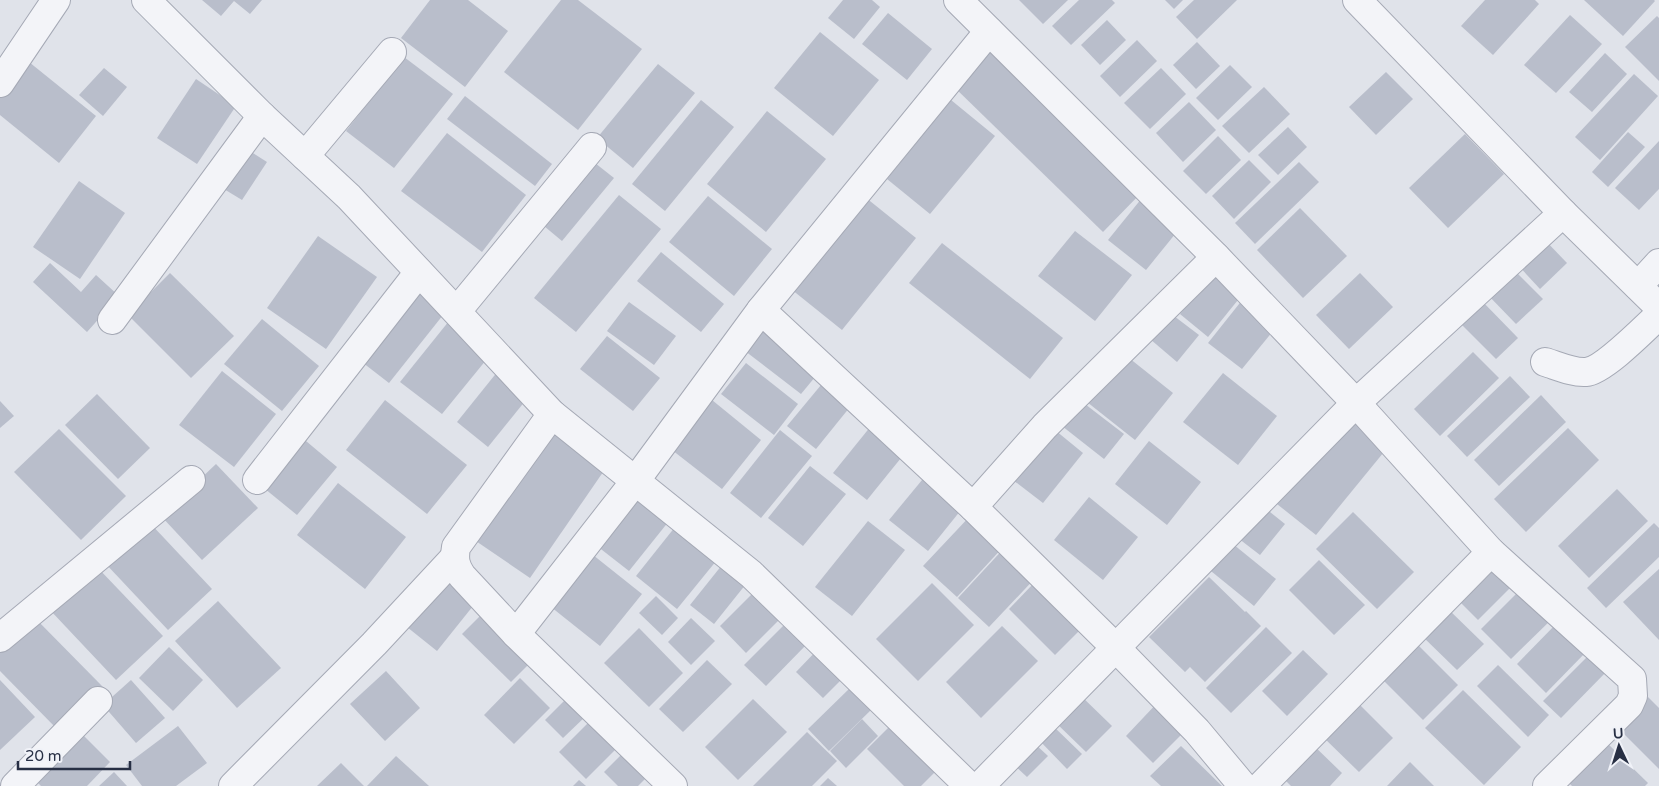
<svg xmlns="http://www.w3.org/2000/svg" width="1659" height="786" viewBox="0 0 1659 786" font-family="'Varela Round',sans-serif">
  <rect width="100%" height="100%" fill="#e0e3ea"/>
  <!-- building -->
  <g fill="#b9becb">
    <path d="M202 0H262L250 14 234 1 221 16Z"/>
    <path d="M430 0H468L508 31 465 87 401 38Z"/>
    <path d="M561 0H578L642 49 578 130 504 72Z"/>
    <path d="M843 0H872L880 7 854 39 828 18Z"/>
    <path d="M1019 0H1068L1043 24Z"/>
    <path d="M1079 0H1112L1115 3 1071 45 1052 26Z"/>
    <path d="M1165 0H1183L1174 9Z"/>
    <path d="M1194 0H1237L1197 39 1176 17Z"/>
    <path d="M1485 0H1535L1539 4 1493 55 1461 26Z"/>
    <path d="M1584 0H1654L1655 1 1623 36Z"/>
    <path d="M888 13 932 49 907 80 862 44Z"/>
    <path d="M1570 15 1602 44 1556 93 1524 65Z"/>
    <path d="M1657 16 1659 18V81L1625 47Z"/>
    <path d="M1107 20 1126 40 1100 65 1081 45Z"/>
    <path d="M820 32 879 80 833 136 774 88Z"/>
    <path d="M1137 40 1157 61 1120 97 1100 76Z"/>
    <path d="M1197 42 1220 66 1196 89 1173 65Z"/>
    <path d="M992 43 1143 191 1103 232 951 84Z"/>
    <path d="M1605 53 1627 74 1592 112 1569 92Z"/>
    <path d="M404 57 453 94 394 168 346 131Z"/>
    <path d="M29 62 96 116 59 163 0 115V97Z"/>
    <path d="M658 64 695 93 633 168 597 138Z"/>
    <path d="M1230 65 1252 87 1218 120 1196 98Z"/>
    <path d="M104 68 127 87 103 116 79 95Z"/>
    <path d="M1161 68 1186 94 1150 129 1124 103Z"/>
    <path d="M1386 72 1413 99 1376 135 1349 107Z"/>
    <path d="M1634 74 1658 96 1600 160 1575 137Z"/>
    <path d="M196 79 236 106 197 164 157 138Z"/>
    <path d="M1264 87 1290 114 1249 153 1222 126Z"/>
    <path d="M465 96 552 164 535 186 447 119Z"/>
    <path d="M701 100 734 127 665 211 632 184Z"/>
    <path d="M951 100 995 136 930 214 887 179Z"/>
    <path d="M1189 102 1216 130 1183 162 1156 133Z"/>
    <path d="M767 111 826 159 766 232 707 184Z"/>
    <path d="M1288 127 1307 147 1278 175 1258 155Z"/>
    <path d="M1628 132 1645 147 1608 187 1592 172Z"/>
    <path d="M447 133 526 195 482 252 401 191Z"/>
    <path d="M1465 134 1504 174 1448 228 1409 188Z"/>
    <path d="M1218 136 1241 160 1206 194 1183 171Z"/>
    <path d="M1659 141V189L1639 210 1615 188Z"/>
    <path d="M245 148 267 162 242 200 219 186Z"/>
    <path d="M1249 160 1271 182 1234 219 1212 196Z"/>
    <path d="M1299 162 1319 182 1255 244 1235 223Z"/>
    <path d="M595 163 614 178 562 241 544 226Z"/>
    <path d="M79 181 125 213 80 279 33 247Z"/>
    <path d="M860 193 916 238 842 330 786 285Z"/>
    <path d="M619 195 661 229 576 332 534 298Z"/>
    <path d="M708 196 772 249 734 296 669 242Z"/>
    <path d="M1142 198 1180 228 1146 270 1108 240Z"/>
    <path d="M1300 208 1347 256 1303 298 1257 250Z"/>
    <path d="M1075 231 1132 275 1095 321 1038 276Z"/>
    <path d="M318 236 377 277 326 349 267 308Z"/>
    <path d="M1543 238 1567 263 1540 289 1516 263Z"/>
    <path d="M942 243 1063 338 1030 379 909 283Z"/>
    <path d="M661 252 724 304 701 332 637 281Z"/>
    <path d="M50 263 81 292 96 275 119 296 87 332 33 282Z"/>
    <path d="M1511 267 1543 299 1516 324 1485 292Z"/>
    <path d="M1218 268 1246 290 1208 337 1180 314Z"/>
    <path d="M170 273 234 336 191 378 128 315Z"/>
    <path d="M1360 273 1393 307 1349 349 1316 315Z"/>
    <path d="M416 287 447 310 389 383 358 359Z"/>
    <path d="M1243 299 1277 326 1242 369 1208 343Z"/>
    <path d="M1480 299 1518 338 1496 359 1458 321Z"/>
    <path d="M629 302 676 336 654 365 607 331Z"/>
    <path d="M1170 313 1199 335 1177 362 1150 339Z"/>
    <path d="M262 319 319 366 282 411 224 364Z"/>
    <path d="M449 321 491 354 442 414 400 382Z"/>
    <path d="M764 327 820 371 801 394 745 351Z"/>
    <path d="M607 336 660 378 633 411 580 369Z"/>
    <path d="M1473 352 1499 378 1440 436 1414 409Z"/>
    <path d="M1124 354 1173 393 1135 440 1087 402Z"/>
    <path d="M746 363 798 404 774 435 721 394Z"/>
    <path d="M222 371 276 414 234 467 179 425Z"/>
    <path d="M498 371 530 395 488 447 457 422Z"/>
    <path d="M1223 373 1277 416 1238 465 1183 422Z"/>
    <path d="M1510 376 1530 397 1467 457 1447 436Z"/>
    <path d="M826 379 854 402 816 449 787 426Z"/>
    <path d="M97 394 150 448 118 479 65 425Z"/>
    <path d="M1541 395 1566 422 1499 486 1474 460Z"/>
    <path d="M385 400 467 465 427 514 346 450Z"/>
    <path d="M712 400 761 440 722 489 672 450Z"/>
    <path d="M0 401 14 416 0 428Z"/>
    <path d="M1081 401 1124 434 1104 459 1062 426Z"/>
    <path d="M1349 416 1388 447 1316 535 1277 504Z"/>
    <path d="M550 422 610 462 530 578 470 537Z"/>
    <path d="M871 426 905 453 867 500 833 473Z"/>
    <path d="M1050 426 1083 453 1043 503 1009 477Z"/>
    <path d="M1568 428 1599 460 1526 532 1494 499Z"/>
    <path d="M59 429 126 496 81 540 14 472Z"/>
    <path d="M780 430 812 456 761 518 730 493Z"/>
    <path d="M300 436 337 467 297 515 259 484Z"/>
    <path d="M1149 441 1201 482 1167 525 1115 484Z"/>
    <path d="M216 464 258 508 202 560 161 516Z"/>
    <path d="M810 466 846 494 803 546 768 518Z"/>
    <path d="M927 474 965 505 928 551 889 520Z"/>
    <path d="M338 483 406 537 365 589 297 535Z"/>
    <path d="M1617 489 1648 521 1589 578 1558 546Z"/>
    <path d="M641 491 673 516 629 571 597 546Z"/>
    <path d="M1089 497 1138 537 1103 580 1054 540Z"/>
    <path d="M1260 504 1285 524 1260 555 1234 535Z"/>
    <path d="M1353 512 1414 572 1377 609 1316 549Z"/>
    <path d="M972 514 1005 545 957 597 923 566Z"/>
    <path d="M868 521 905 550 852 616 815 587Z"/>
    <path d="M149 522 212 589 168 630 105 563Z"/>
    <path d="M679 522 721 555 677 609 636 576Z"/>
    <path d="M1654 523 1659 528V557L1606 608 1587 588Z"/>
    <path d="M1228 540 1276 579 1254 606 1206 567Z"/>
    <path d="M1007 545 1039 574 989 627 958 598Z"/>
    <path d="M588 551 642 594 600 646 546 603Z"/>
    <path d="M726 560 750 579 714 624 690 605Z"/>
    <path d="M1319 560 1365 605 1334 635 1289 590Z"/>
    <path d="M1499 565 1516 582 1478 620 1461 603Z"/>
    <path d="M97 567 163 636 116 680 50 610Z"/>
    <path d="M1659 569V640L1623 602Z"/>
    <path d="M447 577 477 601 437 651 407 627Z"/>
    <path d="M1209 577 1245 612 1246 611 1261 626 1205 682 1190 667 1185 672 1149 637Z"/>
    <path d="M932 583 974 625 918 681 876 639Z"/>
    <path d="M1034 583 1081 629 1055 655 1009 609Z"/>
    <path d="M1523 587 1554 617 1511 659 1481 629Z"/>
    <path d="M753 593 780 619 746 653 720 626Z"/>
    <path d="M656 596 678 618 662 635 639 613Z"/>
    <path d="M218 601 281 668 237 708 175 641Z"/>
    <path d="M1446 607 1484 644 1457 670 1420 634Z"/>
    <path d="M485 611 534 659 511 682 462 634Z"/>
    <path d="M33 616 103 687 58 730 0 671V648Z"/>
    <path d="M691 618 715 641 691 665 668 642Z"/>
    <path d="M1558 622 1587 651 1546 693 1517 664Z"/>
    <path d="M785 624 806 645 766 686 744 665Z"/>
    <path d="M1002 626 1038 661 981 718 946 682Z"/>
    <path d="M1266 627 1292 653 1231 713 1206 688Z"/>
    <path d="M639 628 683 673 649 707 604 663Z"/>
    <path d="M1416 643 1458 685 1423 720 1381 678Z"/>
    <path d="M821 646 848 673 823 698 796 672Z"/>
    <path d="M169 647 203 680 173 711 139 678Z"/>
    <path d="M1303 650 1328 674 1287 716 1262 691Z"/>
    <path d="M1590 654 1608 670 1561 718 1543 701Z"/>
    <path d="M707 660 732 684 683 732 659 709Z"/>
    <path d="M1498 665 1549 715 1528 737 1477 686Z"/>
    <path d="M386 671 420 708 385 741 350 704Z"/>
    <path d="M520 678 550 708 514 744 484 715Z"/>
    <path d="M0 680 35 717 0 750Z"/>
    <path d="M131 680 165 718 136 743 103 705Z"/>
    <path d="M851 687 872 709 829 751 808 729Z"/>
    <path d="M1463 690 1521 747 1484 785 1425 728Z"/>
    <path d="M1079 694 1112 726 1086 752 1053 720Z"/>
    <path d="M569 696 588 714 563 738 545 720Z"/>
    <path d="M1648 697 1659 708V769L1617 727Z"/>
    <path d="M753 699 787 732 738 780 705 747Z"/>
    <path d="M1160 700 1188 728 1153 763 1126 736Z"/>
    <path d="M1355 700 1393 738 1359 772 1321 735Z"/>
    <path d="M595 716 622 743 586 779 559 752Z"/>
    <path d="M862 719 878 736 846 768 830 751Z"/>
    <path d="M894 722 940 767 921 786H904L867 749Z"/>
    <path d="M1052 725 1082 754 1067 769 1038 739Z"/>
    <path d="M178 726 207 763 176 786H142L126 765Z"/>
    <path d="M78 730 110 762 87 786H41L32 777Z"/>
    <path d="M807 732 837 761 812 786H753Z"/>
    <path d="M1310 742 1342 773 1330 786H1291L1279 774Z"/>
    <path d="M1606 742 1648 783 1645 786H1572L1567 781Z"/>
    <path d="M1034 743 1048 756 1027 777 1013 764Z"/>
    <path d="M1181 746 1222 786H1161L1150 776Z"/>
    <path d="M628 748 652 772 638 786H618L604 772Z"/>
    <path d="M396 756 429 786H367Z"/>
    <path d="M1410 762 1434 786H1387Z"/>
    <path d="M341 763 364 786H317Z"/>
    <path d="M114 772 127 786H99Z"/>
    <path d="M828 778 837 786H820Z"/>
    <path d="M579 780 586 786H573Z"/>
  </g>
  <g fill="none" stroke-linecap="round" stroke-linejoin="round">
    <!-- minor casing -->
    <g stroke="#a5a9b5" stroke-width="30">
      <g id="minor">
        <path d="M146 0 262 116 349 197 552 414 751 574 969 786"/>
        <path d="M958 0 1216 257 1356 403 1491 552 1632 679 1633 696 1629 705 1547 786"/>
        <path d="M1357 0 1563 213 1659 307"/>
        <path d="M0 83 56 0"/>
        <path d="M305 156 392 52"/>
        <path d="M1638 286 1659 263"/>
        <path d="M761 310 973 507 1116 648 1197 731 1243 786"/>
        <path d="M457 311 592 147"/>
        <path d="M112 320 262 116"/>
        <path d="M1545 362C1558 366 1573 373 1586 372 1603 371 1645 328 1659 315"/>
        <path d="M552 414 456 547C454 559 455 566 462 576L516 634 673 786"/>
        <path d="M257 480 419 272"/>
        <path d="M973 507 1045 426 1216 257"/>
        <path d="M516 634 636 480 761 310 989 31"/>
        <path d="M0 638 191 480"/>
        <path d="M15 786 98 701"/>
        <path d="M233 786 374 644 454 558"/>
        <path d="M980 786 1356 403 1563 213"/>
        <path d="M1261 786 1491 552"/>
      </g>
    </g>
    <!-- minor -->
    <use href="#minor" stroke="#f3f4f8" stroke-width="28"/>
  </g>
  <!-- north arrow -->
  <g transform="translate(1619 746) rotate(356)" stroke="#f0f2f8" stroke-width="4" paint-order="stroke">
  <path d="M0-4L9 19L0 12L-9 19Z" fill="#272f44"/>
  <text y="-8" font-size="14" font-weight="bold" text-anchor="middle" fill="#272f44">U</text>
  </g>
  <!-- scale -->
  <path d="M18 761v8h112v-8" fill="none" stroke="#272f44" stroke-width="2.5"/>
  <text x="25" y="761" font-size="15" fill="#272f44" stroke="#f0f2f8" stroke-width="4" paint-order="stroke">20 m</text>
</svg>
